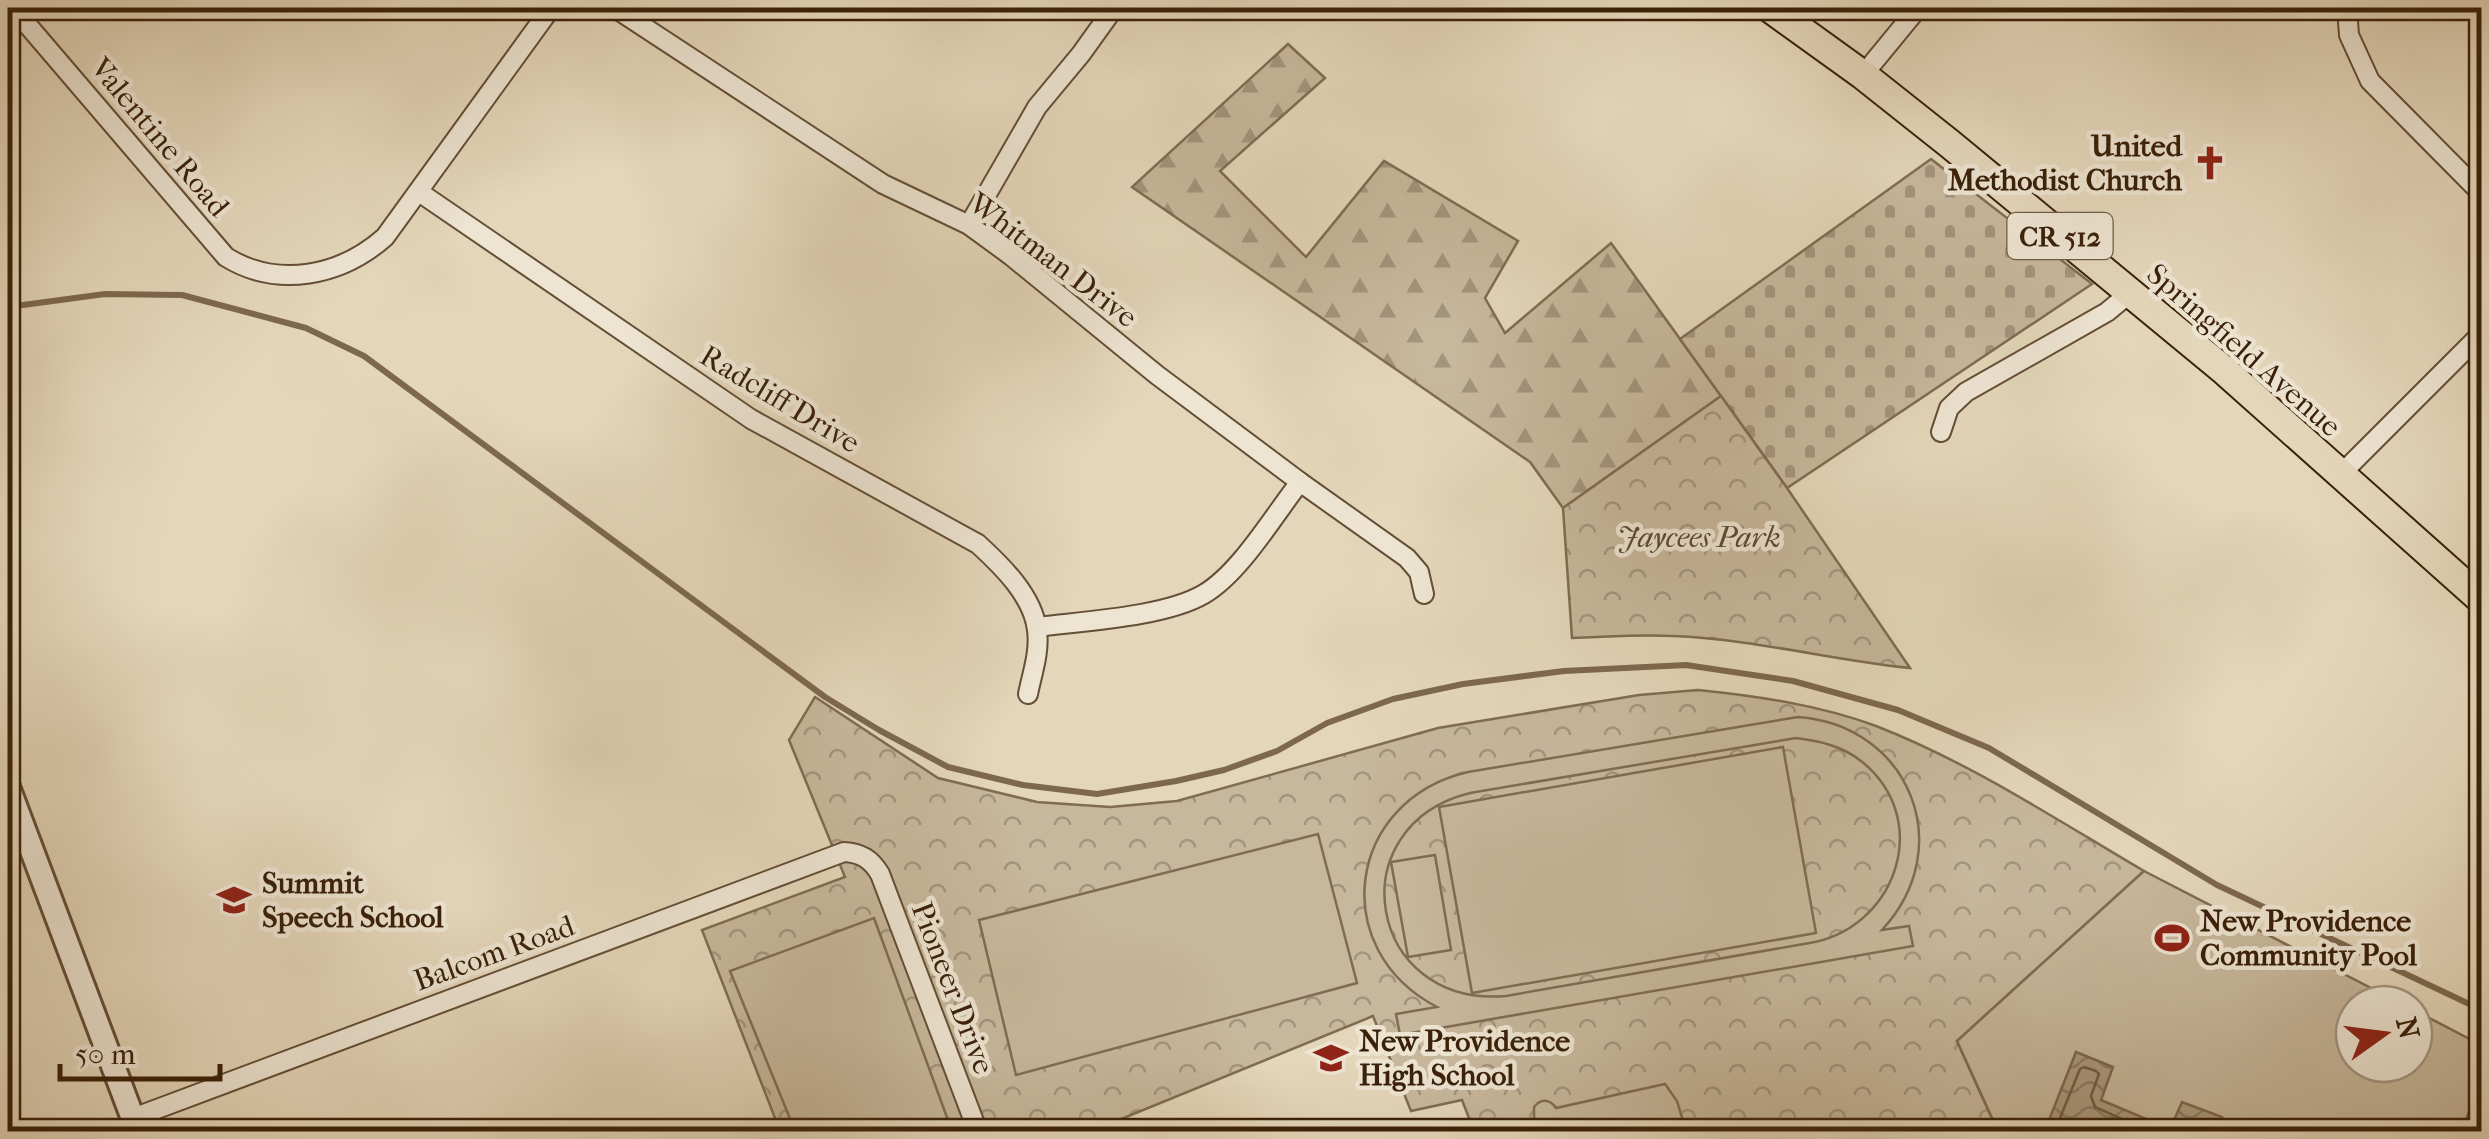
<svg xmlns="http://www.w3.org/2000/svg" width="2489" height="1139" viewBox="0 0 2489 1139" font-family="'IM FELL French Canon',serif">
  <defs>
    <pattern id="forest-firs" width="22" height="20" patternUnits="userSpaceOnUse" patternTransform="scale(2.5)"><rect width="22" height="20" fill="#c7b79c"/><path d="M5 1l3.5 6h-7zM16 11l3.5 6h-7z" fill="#a3947d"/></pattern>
    <pattern id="cemetery-stones" width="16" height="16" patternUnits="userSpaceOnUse" patternTransform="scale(2.5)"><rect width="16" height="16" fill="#c7b79c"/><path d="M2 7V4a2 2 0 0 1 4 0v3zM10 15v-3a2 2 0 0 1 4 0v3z" fill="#a3947d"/></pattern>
    <pattern id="park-crowns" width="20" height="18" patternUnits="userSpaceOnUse" patternTransform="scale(2.5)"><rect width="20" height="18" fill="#c7b79c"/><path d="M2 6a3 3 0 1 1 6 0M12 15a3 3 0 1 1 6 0" fill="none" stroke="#a3947d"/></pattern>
    <pattern id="water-waves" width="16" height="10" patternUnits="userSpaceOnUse" patternTransform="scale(2.5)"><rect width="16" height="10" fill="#aa987e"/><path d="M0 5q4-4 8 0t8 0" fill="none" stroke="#8b7c65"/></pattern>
  </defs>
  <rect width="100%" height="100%" fill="#e4d6ba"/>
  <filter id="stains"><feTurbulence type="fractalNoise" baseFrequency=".002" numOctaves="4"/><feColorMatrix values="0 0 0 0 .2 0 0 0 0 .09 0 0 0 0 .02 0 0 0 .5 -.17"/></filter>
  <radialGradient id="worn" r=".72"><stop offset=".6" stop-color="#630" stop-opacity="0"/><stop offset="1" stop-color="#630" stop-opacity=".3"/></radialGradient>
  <!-- forest -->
  <path fill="url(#forest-firs)" stroke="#806c52" stroke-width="2.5" d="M1288 44 1325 78 1220 171 1306 257 1384 161 1518 241 1485 298 1505 333 1611 243 1721 396 1563 508 1530 462 1132 187Z"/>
  <!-- cemetery -->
  <path fill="url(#cemetery-stones)" stroke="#806c52" stroke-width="2.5" d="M1931 159 2092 284 1787 488 1680 339Z"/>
  <!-- park -->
  <g fill="url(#park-crowns)" stroke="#806c52" stroke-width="2.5">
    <path d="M1721 396 1787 488 1910 668C1831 660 1753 639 1673 636 1639 634 1606 637 1572 638L1563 508Z"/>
    <path d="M1698 690C1757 696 1820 705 1876 726 1971 763 2057 820 2144 871L1957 1041 1998 1132 1474 1131 1462 1100 1411 1111 1373 1016 1092 1131H780L702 930 845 877 789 740 815 697 938 778 1037 802 1110 807 1177 801 1438 728 1639 695Z"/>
  </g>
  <!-- pitch -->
  <g fill="#c7b79c" stroke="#806c52" stroke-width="2.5" fill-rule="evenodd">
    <path d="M1798 717C1909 725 1959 847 1882 930L1909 926 1913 946 1400 1035 1396 1014 1437 1007C1326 949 1347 800 1468 772ZM1796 738C1820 741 1842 746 1861 761 1932 817 1899 923 1815 942L1506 996C1367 1008 1337 826 1470 793Z"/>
    <path d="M1783 747 1816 933 1472 993 1439 807Z"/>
    <path d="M1318 834 1357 983 1016 1075 979 920Z"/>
    <path d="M1435 855 1451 950 1408 957 1391 862Z"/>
    <path d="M2144 871 2402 1004H2354V1064H2414V1010L2481 1045V1084L2461 1131H1998L1957 1041Z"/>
    <path d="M874 918 952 1131H795L730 971Z"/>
    <path d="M1665 1084 1677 1101 1686 1131H1547L1545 1125 1534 1118V1107C1541 1098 1550 1099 1556 1108Z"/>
  </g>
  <!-- water -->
  <path fill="url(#water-waves)" stroke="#7d684f" stroke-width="2.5" d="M2076 1052 2113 1067 2101 1100 2170 1129 2182 1102 2222 1117 2221 1121 2248 1131H2223L2217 1129 2215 1132H2063L2047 1125Z"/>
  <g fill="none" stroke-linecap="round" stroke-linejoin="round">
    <!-- shore -->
    <path stroke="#725c44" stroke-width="2.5" d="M2062 1132 2060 1118 2080 1069 2084 1067 2096 1071 2099 1074 2091 1096 2095 1107 2151 1132"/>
    <!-- stream -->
    <path stroke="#7d684f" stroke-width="6" d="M8 307 105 294 182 295 306 328 364 356 825 697 879 730 948 767 1023 785 1097 794 1176 781 1224 770 1277 751 1327 723 1393 699 1463 684 1564 671 1686 665 1793 681 1898 710 1989 748 2217 885 2482 1010"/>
    <!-- minor casing -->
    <g stroke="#644e35" stroke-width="22">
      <g id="minor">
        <path d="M13 8 226 257C278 289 341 276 385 237L551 8"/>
        <path d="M615 8 883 184 969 225 1010 255 1157 375 1300 482 1407 558 1419 572 1424 594"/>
        <path d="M2347 8 2349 35 2370 81 2482 194"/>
        <path d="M1863 75 1918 8"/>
        <path d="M419 192 751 419 978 544C1002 566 1033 596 1037 630 1040 652 1032 674 1028 694"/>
        <path d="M969 225 1037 107 1081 54 1114 8"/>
        <path d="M1941 432 1949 408 1966 392 2107 312 2130 293"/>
        <path d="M2340 475 2482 333"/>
        <path d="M1037 627C1084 621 1165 617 1204 594 1240 573 1274 515 1300 482"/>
        <path d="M133 1118 844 852C861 853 871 859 880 874L978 1132"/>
      </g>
    </g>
    <!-- tertiary casing -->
    <g stroke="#644e35" stroke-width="28">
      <path id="tertiary" d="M8 787 138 1132"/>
    </g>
    <!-- primary casing -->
    <g stroke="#3a2109" stroke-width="32">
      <path id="primary" d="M1770 8 1863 75 1950 144 2225 371 2482 600"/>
    </g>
    <!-- minor -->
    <use href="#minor" stroke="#ede4d2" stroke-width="18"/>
    <!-- tertiary -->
    <use href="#tertiary" stroke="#ede4d2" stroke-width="22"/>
    <!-- primary -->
    <use href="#primary" stroke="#e4d6ba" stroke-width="28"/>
  </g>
  <!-- icons -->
  <defs>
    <g id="church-bare" transform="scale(2.7)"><path d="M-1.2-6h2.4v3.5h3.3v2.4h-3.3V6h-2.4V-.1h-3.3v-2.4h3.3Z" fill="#8f2418" stroke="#ede4d2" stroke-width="2.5" paint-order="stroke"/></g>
    <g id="school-bare" transform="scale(2.7)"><path d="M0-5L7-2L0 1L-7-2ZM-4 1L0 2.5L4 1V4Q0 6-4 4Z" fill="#8f2418" stroke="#ede4d2" stroke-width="2.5" paint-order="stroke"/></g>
    <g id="stadium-bare" transform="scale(2.7)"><path d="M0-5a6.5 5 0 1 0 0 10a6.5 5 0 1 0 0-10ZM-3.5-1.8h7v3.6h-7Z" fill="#8f2418" stroke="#ede4d2" stroke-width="2.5" paint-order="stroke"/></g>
  </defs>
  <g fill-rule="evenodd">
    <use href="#church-bare" x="2210" y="163"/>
    <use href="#school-bare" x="234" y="900"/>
    <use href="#stadium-bare" x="2172" y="938"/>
    <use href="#school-bare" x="1331" y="1058"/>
  </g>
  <g text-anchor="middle" stroke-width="9" stroke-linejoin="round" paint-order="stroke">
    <!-- shield labels -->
    <rect fill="#ede4d2" stroke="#705c45" stroke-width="2.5" x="2007.5" y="213" width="105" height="46" rx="8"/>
    <g font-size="28" font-weight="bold" fill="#3a2109">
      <text x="2060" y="246">CR 512</text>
    </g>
    <!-- street labels -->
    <g font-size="30" fill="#3a2109" stroke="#ede4d2">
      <text transform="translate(160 137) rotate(50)" y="10">Valentine Road</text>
      <text transform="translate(1053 260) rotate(37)" y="10">Whitman Drive</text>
      <text transform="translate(2244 350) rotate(41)" y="10">Springfield Avenue</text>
      <text transform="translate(780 399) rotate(31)" y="10">Radcliff Drive</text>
      <text transform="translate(494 953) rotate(-20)" y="10">Balcom Road</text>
      <text transform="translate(953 988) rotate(69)" y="10">Pioneer Drive</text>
    </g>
    <!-- poi labels -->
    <g font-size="30" font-weight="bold" fill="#3a2109" stroke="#ede4d2" text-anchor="start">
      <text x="2182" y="156" text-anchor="end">United<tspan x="2182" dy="34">Methodist Church</tspan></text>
      <text x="262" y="893">Summit<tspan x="262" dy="34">Speech School</tspan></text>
      <text x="2200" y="931">New Providence<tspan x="2200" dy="34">Community Pool</tspan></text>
      <text x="1359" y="1051">New Providence<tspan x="1359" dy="34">High School</tspan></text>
    </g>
    <!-- park labels -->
    <g font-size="30" font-style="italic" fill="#5d462e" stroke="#ede4d2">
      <text x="1699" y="547">Jaycees Park</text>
    </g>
  </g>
  <!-- margin -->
  <rect width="2489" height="1139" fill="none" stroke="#e4d6ba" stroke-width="40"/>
  <rect x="10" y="10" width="2469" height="1119" fill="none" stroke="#3a2109" stroke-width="5"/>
  <rect x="20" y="20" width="2449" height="1099" fill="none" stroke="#3a2109" stroke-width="2.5"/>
  <!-- north arrow -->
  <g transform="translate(2384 1034) rotate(76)"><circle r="48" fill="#ede4d2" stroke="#a59682" stroke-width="2.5"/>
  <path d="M0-8L18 38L0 25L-18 38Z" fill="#8f2418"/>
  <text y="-15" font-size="28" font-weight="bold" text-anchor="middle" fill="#3a2109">N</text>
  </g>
  <!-- scale -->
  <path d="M60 1064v15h160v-15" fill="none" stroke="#3a2109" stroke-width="5"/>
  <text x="75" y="1064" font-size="30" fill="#3a2109" stroke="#ede4d2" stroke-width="8" paint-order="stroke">50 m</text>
  <rect width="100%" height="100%" filter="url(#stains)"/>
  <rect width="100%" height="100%" fill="url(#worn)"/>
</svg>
